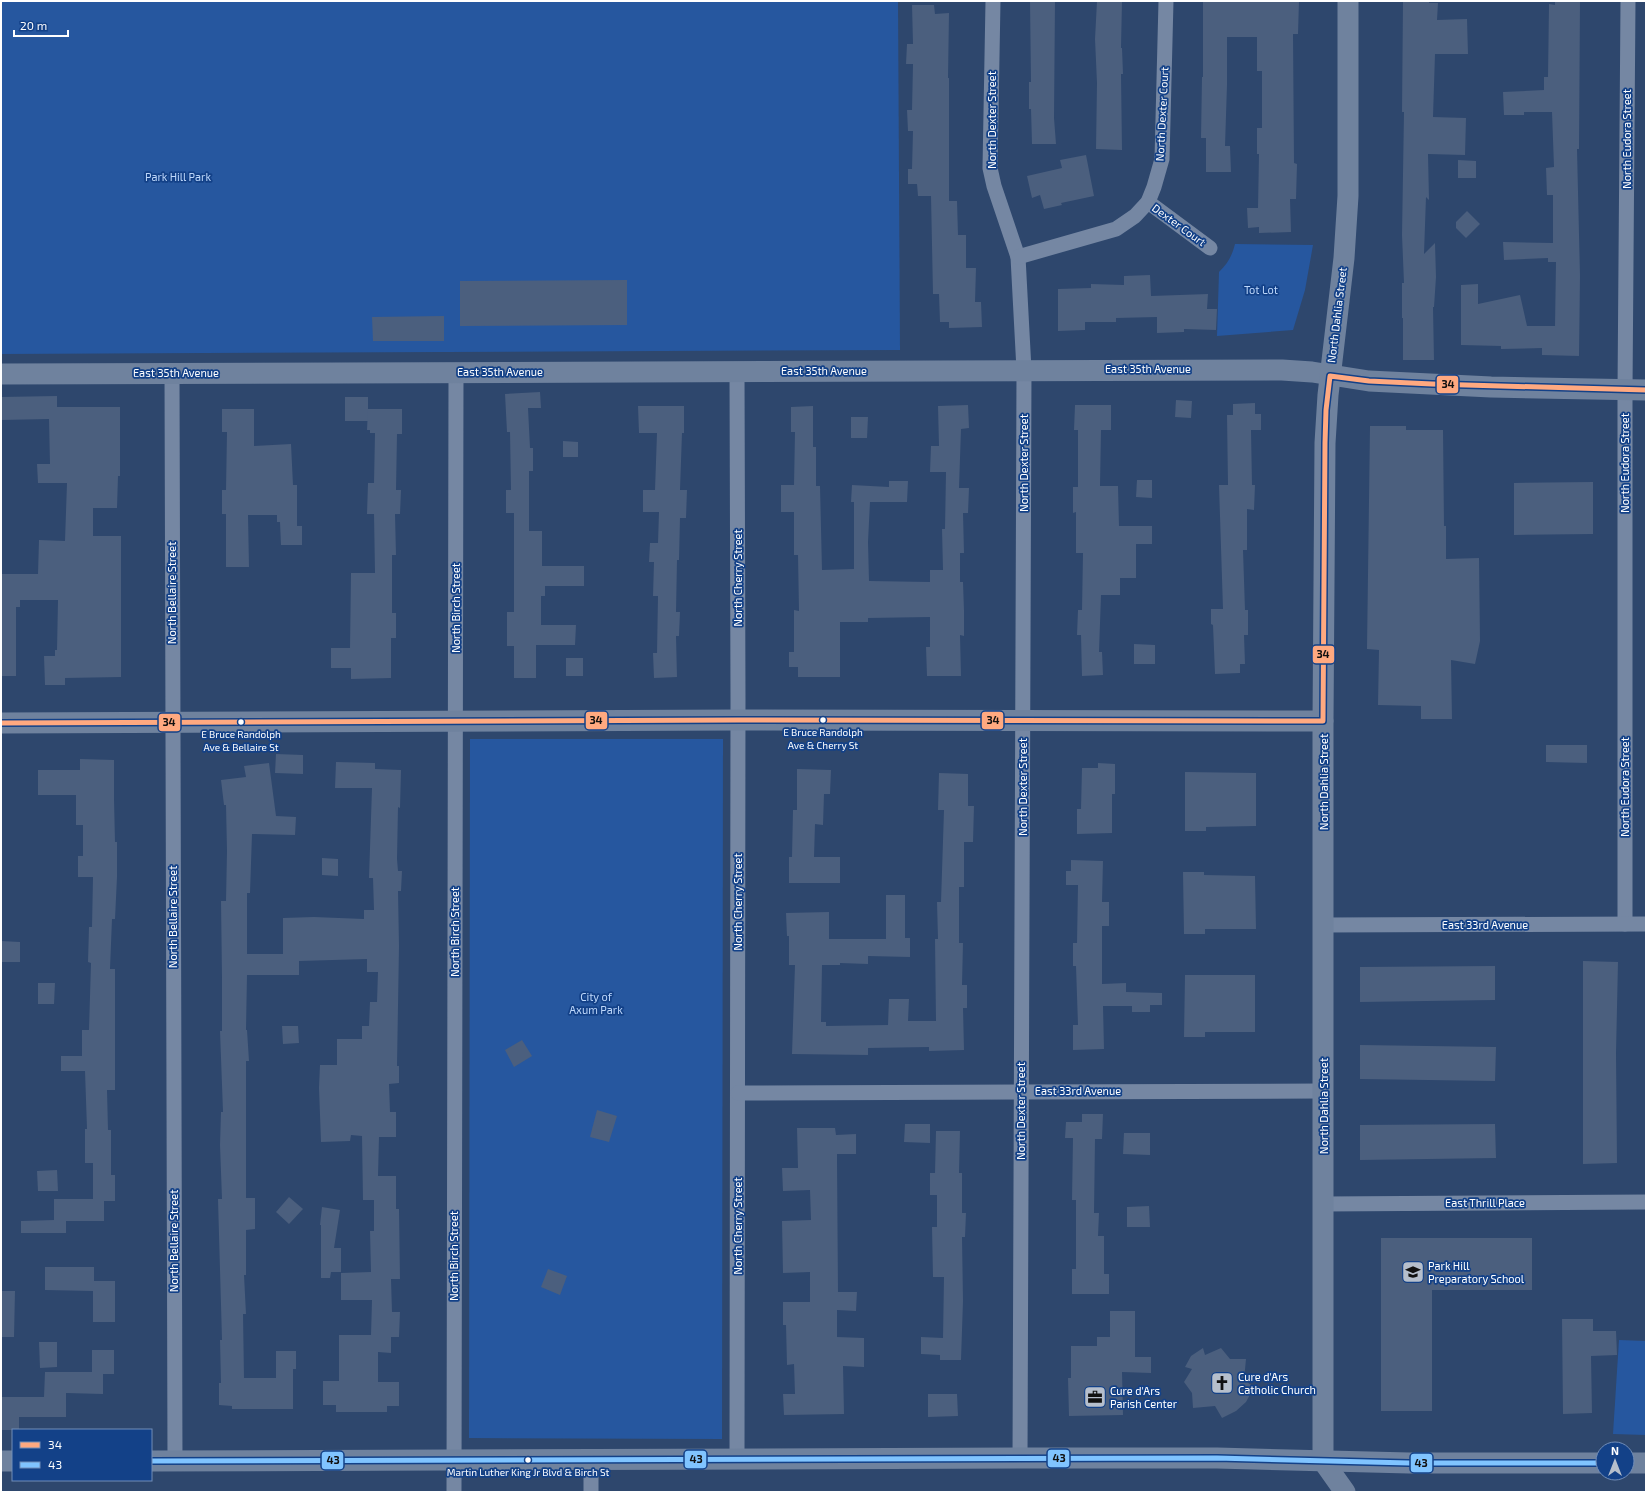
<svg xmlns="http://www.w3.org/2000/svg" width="1647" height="1493" viewBox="0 0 1647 1493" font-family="'Exo 2',sans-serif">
  <rect width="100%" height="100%" fill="#2e476d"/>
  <!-- green -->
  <g fill="#26579f">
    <path d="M1 1H898L900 350 1 354Z"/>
    <path d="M1235 244 1313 245 1305 290 1293 330 1217 336 1219 272C1228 263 1232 256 1235 244Z"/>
    <path d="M470 739H723L722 1439 469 1438Z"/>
    <path d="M1619 1340 1646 1341V1435L1613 1434Z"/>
  </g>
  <!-- building -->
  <g fill="#4b5f7e">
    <path d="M1030 1H1055L1054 118 1056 144H1032L1031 109H1029V82H1031Z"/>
    <path d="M1097 1H1122L1121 48H1122L1123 74H1121L1122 150 1096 149 1097 83 1095 39Z"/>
    <path d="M1203 1H1299L1298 34H1293L1294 163 1297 164 1296 199H1290L1291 232 1259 233V227L1248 228 1247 208H1258L1259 154H1257V128H1262V71H1257V37H1227V85L1225 146H1230L1231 172H1206V138H1201L1202 77H1203Z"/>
    <path d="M1403 1H1429V3H1438L1437 20 1467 19 1468 54H1435L1433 117 1466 118 1465 155 1428 154 1429 200 1426 197 1424 254 1435 243 1436 277 1434 307H1433L1434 360H1403V318H1402V283H1404L1402 235 1404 112H1402Z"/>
    <path d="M1555 1H1580L1579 149H1577L1580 276 1579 356 1542 355V348L1501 349V346L1461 345V285L1478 284V304L1520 295 1527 326H1555L1556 262H1548V258L1504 260 1503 242 1553 243V195H1547L1546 168 1554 167 1552 112H1524V115H1504L1503 92 1544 90V77H1548L1549 4 1555 5Z"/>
    <path d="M912 5H934L935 14 949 13 948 78H949V201H957L958 235H966V268H976L975 302H981L982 327 949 328V322H940L939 294H933L931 196H918L917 184H908V169H912L913 131H908L907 110H912L913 64H906L907 44H913Z"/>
    <path d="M1086 155 1094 196 1061 203 1062 205 1044 209 1040 195 1032 198 1027 176 1062 168 1060 160Z"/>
    <path d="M1458 160 1476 161V178H1458Z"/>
    <path d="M1467 211 1480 224 1466 238 1456 228V222Z"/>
    <path d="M1150 275 1151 296 1208 294 1207 309H1217L1216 330 1184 329V332L1157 333V317L1116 318V322H1085V330L1058 331V289L1091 288V284L1124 285V276Z"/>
    <path d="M627 280V325L460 326V281Z"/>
    <path d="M444 316V341H373L372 317Z"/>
    <path d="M540 392 541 408H528L530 448H533V471H529V531H542V566H584V586H545V596H541V625H576L575 645H536V678H514V646H507V612H514V513H506V490H511L510 432H507L505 394Z"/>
    <path d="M57 396V407H120V476H118L117 508H93V536H121V677L65 678V685H45L44 656H55V650H57L58 600H20V607H16V676H1V574H38L39 540 65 541 67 483H38L37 464H50L49 419 1 420V397Z"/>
    <rect x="345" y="397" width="23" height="24"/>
    <path d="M1176 400 1192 401 1191 418 1175 417Z"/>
    <path d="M1255 403V414H1261V430H1251L1252 485H1255L1254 510 1247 509V550H1243L1245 610H1248V635H1244L1245 664H1240V673L1215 674 1213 625 1211 624V609H1223L1219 485H1228L1227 415H1233V404Z"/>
    <path d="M968 405 969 428 961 429 959 488H969L968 513H963L964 553H960V582H963L964 611V636L960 635 961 676H927L926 647H930V617L868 618V622H840V677H798V667H789V652H794V610L799 611 798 555H794V512H781V485H794L795 432H791V407L813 406V447H816V486H820L822 570 854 569V502H851L852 485 889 487V481H908L907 502H870L868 542 869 581 930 582V570H943L942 529H945L946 472H930L931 446H939L938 406Z"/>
    <path d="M1075 405H1111V430H1101L1100 486H1118L1119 526H1152V544H1136V578H1120V595H1101L1099 652H1102L1103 675 1082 676 1081 635H1077L1078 610H1082L1083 553H1076V512L1073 513V487H1078V430H1074Z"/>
    <path d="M638 406H684V433H682L680 490H687L686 518H680L679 560H677L676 612H680L679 636H676L677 677 654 678 653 653H657L658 596H653L654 562H649L650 543H658L659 512H643V490H655L657 433H639Z"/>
    <path d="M222 409H254V446L291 444 293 485H297V526H302V545H281L280 522H277V515H248L249 567H226V514H222V490H226L227 432H222Z"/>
    <path d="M368 409H402V434H397L396 490H401L400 514H395L396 555H392V613H396V638H391V678L351 679V668H331V648H350L351 573H375L374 514H367L368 483H374L375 433H370V430H367Z"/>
    <path d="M851 417H868L867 438H851Z"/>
    <path d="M1370 426H1406V430H1443L1444 526H1446V559L1479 558 1480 641 1475 664 1451 660 1452 719H1421V706L1378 705 1379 650 1367 649Z"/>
    <path d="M563 441 578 442V457H563Z"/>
    <path d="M1137 480H1152V498L1136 497Z"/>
    <path d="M1593 482V534L1514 535V483Z"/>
    <path d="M1134 644 1155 645V664H1134Z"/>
    <rect x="566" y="658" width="17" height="18"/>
    <path d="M1546 745H1587V763L1546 762Z"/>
    <path d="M276 754 303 755V774L275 773Z"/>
    <path d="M80 759 114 760V799L115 842H117V877L115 919H112L110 969H115V1090H107L108 1130H111V1175H115V1201H104V1221H66V1233H21V1221L54 1220V1199H93V1163H85V1129H87L85 1071H61V1056H82V1030H89L91 963 88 962 89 927H92L93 877H78V856H83V825H76V795H38V770H80Z"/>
    <path d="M336 762 375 763V769L401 770 400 808 398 807 397 859 398 871H402L401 891H398L399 946 397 1066H399V1083L389 1084 390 1112H396V1137H379L378 1176H396V1209H399L400 1279H391L392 1312H400L399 1337H391V1353L378 1352V1382H399V1406H387V1412H336V1405H323V1381H339V1335H371L372 1300H341V1273L371 1272 370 1231H374V1200H363L362 1136 351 1135 350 1141 321 1142 319 1088 320 1065H337V1039H362V1026H369L370 1002H377L378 972H367V959L299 961V975H247L246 1030H247L249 1061H246V1198H255V1229L246 1230V1275H244L246 1314H243L244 1378H276V1351H296V1369H293V1409H232V1406L219 1405V1383H221L220 1340H222L218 1199H222L220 1145 221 1112H223L220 1031H222V978L221 901H226L227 851 226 805H224L221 780 246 777 244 766 269 763 276 816 296 817 295 835 252 834 250 893H247V954H283V918L314 917 364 919V910H374L373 878H369L372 788H335Z"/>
    <path d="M1098 763 1115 764V794H1112V833L1077 834V809H1081L1082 768H1098Z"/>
    <path d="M797 769 831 770 830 794H824L823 825 815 824 814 857H840V883H789V857H792L793 810H797Z"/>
    <path d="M1185 772 1256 773V826L1206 827V831H1185Z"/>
    <path d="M939 773 968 774V806H974L973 842H964V887H959V943H963L962 985H967V1008H963L964 1050 929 1051V1047L868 1048V1055L792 1054 795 965H789V936H787L786 913 829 912V939H886V895H905V938H910V957L868 956V964L840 963V965H822L821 1022H826V1026L888 1025 889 999H909L908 1021H936L935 939H938L937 902H941L944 810H938Z"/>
    <path d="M322 858 338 859V876L322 875Z"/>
    <path d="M1071 860 1103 861 1102 902H1109V926H1102V984L1126 983V992L1162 993V1005H1150V1012H1132V1006H1103L1104 1049 1073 1050V1025H1078L1076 966H1073V943H1077L1078 885H1066V871H1071Z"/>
    <path d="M1183 872H1204V875L1255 876 1256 929H1205V934H1184Z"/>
    <path d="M1 941 20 942V962H1Z"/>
    <path d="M1583 961 1618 962 1616 1053 1617 1163 1583 1164Z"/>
    <path d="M1495 966V1000L1360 1002V967Z"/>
    <path d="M1185 975H1255V1032H1205V1037H1184Z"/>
    <path d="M38 983H55L54 1004H38Z"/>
    <path d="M282 1026H298L299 1043 283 1044Z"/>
    <path d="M522 1040 532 1056 514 1067 505 1050Z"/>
    <path d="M1360 1045 1496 1047 1495 1081 1360 1079Z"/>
    <path d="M597 1110 617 1116 609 1142 590 1137Z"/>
    <path d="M1082 1114H1103L1102 1139H1095L1094 1213H1099L1098 1236H1104V1274H1109V1294H1072V1269H1076V1200H1072L1073 1138H1065L1066 1122H1082Z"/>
    <path d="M905 1124H930V1143L904 1142Z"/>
    <path d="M1495 1124 1496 1158 1360 1160V1125Z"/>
    <path d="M797 1128H835L836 1135 856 1134V1154H837V1160L838 1292H857L856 1311 837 1310V1337L864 1338V1367L843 1366 844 1414 784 1415 783 1394H795L794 1364 787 1365 786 1325H783V1302H810V1272L783 1273 782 1221 811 1220 810 1190 783 1191 782 1168H798Z"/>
    <path d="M936 1131H960L959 1173H962V1213H966L965 1237H962L963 1301 961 1360H940V1355L921 1354V1337L943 1338 944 1277H933L932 1227H937V1195H930V1173H935Z"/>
    <path d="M1124 1133H1150V1155L1123 1154Z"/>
    <path d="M57 1170 58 1191H38L37 1171Z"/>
    <path d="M289 1197 303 1209 289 1224 276 1212Z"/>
    <path d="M1149 1206 1150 1227H1127V1207Z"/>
    <path d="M322 1207 340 1210 334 1248H341V1272H331L330 1278H321V1225H320Z"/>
    <path d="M1381 1238H1532V1290H1432V1411H1381Z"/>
    <path d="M45 1267H94V1281H115V1322H93V1291L45 1290Z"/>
    <path d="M548 1269 567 1276 560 1295 541 1287Z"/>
    <path d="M1 1291H15L14 1337H1Z"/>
    <path d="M1110 1311H1135V1357H1151V1373L1122 1372 1123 1415 1069 1416 1068 1378H1071V1346H1097V1337H1110Z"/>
    <path d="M1562 1319H1593V1331H1616L1617 1355 1591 1356 1592 1413 1563 1414Z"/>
    <path d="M39 1342H57V1367L40 1368Z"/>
    <path d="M1203 1348 1205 1355 1221 1348 1230 1359H1246L1244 1380 1254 1387 1246 1402 1236 1411 1222 1418 1215 1406 1193 1408 1192 1393 1184 1382 1192 1369 1185 1367 1191 1356Z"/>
    <path d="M92 1350H114V1374H103V1394L66 1393V1417H19V1430H1V1397H44L45 1372H92Z"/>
    <path d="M928 1394H957L958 1416 928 1417Z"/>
  </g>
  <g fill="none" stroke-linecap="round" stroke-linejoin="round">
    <!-- street -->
    <g stroke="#7587a3" stroke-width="15">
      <path d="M993 1 990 168 994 186 1018 257 1024 370 1020 1458"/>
      <path d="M1148 202 1210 248"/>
      <path d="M1018 257 1116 229 1135 216 1148 202 1154 187 1162 159 1166 1"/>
      <path d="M737 371 738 699 737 1459"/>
      <path d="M172 373 175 1461"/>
      <path d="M1625 924V390L1628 1"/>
      <path d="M1325 925 1646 924"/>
      <path d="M738 1093 1323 1091"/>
      <path d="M1324 1204 1646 1202"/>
      <path d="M591 1460V1492"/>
      <path d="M454 1492 456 372"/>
    </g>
    <!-- secondary -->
    <g stroke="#6f829e" stroke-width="21">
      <path d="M1 374 1282 370 1312 372 1369 381 1491 387 1646 390"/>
      <path d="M1 723 738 720 1323 721"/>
      <path d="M1 1461H13"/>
      <path d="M151 1461 1020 1458H1217L1409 1463H1603"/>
      <path d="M1627 1463H1646"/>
      <path d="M1345 1492 1323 1461V721L1325 443 1328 395 1344 258 1348 196V1"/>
    </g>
    <!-- bus-1 casing -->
    <g stroke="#134188" stroke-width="8">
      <path id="bus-1" d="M1 723 738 720 1323 721 1325 443 1326 410 1330 376 1369 381 1432 384 1646 390"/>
    </g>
    <!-- bus-2 casing -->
    <g stroke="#134188" stroke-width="8">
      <path id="bus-2" d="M151 1461 1217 1458 1409 1463H1603"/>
    </g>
    <!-- bus-1 -->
    <use href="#bus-1" stroke="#ffa980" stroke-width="5"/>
    <!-- bus-2 -->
    <use href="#bus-2" stroke="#80c4ff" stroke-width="5"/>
  </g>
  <!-- icons -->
  <defs>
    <g id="school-square" transform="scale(1.15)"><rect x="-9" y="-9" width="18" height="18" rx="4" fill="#b6bfcc" stroke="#134188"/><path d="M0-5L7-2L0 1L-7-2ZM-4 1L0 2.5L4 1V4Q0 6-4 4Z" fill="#111"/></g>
    <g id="church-square" transform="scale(1.15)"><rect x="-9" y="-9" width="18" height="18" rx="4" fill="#b6bfcc" stroke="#134188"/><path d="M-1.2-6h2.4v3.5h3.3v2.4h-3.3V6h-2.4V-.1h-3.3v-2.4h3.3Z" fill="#111"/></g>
    <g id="office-square" transform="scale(1.15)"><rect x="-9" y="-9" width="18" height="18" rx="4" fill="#b6bfcc" stroke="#134188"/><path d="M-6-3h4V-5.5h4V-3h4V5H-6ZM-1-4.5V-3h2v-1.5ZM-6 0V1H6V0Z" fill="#111"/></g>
  </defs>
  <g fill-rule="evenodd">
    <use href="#school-square" x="1413" y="1272"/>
    <use href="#church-square" x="1222" y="1383"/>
    <use href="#office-square" x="1095" y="1397"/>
  </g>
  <!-- markers -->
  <g fill="#fff" stroke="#134188" stroke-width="1.5">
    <circle cx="823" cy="720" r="3.5"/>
    <circle cx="241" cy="722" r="3.5"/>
    <circle cx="528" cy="1460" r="3.5"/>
  </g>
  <g text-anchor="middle" stroke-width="3.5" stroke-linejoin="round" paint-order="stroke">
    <!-- bus labels -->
    <g font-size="10" fill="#fff" stroke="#134188">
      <text x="823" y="736">E Bruce Randolph<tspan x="823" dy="13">Ave &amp; Cherry St</tspan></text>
      <text x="241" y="738">E Bruce Randolph<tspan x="241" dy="13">Ave &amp; Bellaire St</tspan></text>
      <text x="528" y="1476">Martin Luther King Jr Blvd &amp; Birch St</text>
    </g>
    <!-- street labels -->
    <g font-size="11" fill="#fff" stroke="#134188">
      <text transform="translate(1162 114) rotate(-87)" y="4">North Dexter Court</text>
      <text transform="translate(992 120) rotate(-90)" y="4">North Dexter Street</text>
      <text transform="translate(1627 139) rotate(-90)" y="4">North Eudora Street</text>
      <text transform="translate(1179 225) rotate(36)" y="4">Dexter Court</text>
      <text transform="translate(1337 315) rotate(-83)" y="4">North Dahlia Street</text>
      <text x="1148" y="373">East 35th Avenue</text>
      <text x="824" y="375">East 35th Avenue</text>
      <text x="500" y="376">East 35th Avenue</text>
      <text x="176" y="377">East 35th Avenue</text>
      <text transform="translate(1024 463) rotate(-90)" y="4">North Dexter Street</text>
      <text transform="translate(1625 463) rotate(-90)" y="4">North Eudora Street</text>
      <text transform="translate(738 578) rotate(-90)" y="4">North Cherry Street</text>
      <text transform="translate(172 593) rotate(-90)" y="4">North Bellaire Street</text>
      <text transform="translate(456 608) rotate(-90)" y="4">North Birch Street</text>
      <text transform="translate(1324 782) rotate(-90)" y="4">North Dahlia Street</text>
      <text transform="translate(1023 787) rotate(-90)" y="4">North Dexter Street</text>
      <text transform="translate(1625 787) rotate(-90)" y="4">North Eudora Street</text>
      <text transform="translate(738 902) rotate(-90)" y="4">North Cherry Street</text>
      <text transform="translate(173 917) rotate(-90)" y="4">North Bellaire Street</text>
      <text x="1485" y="929">East 33rd Avenue</text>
      <text transform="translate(455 932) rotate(-90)" y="4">North Birch Street</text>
      <text x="1078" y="1095">East 33rd Avenue</text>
      <text transform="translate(1324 1106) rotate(-90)" y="4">North Dahlia Street</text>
      <text transform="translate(1021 1111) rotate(-90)" y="4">North Dexter Street</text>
      <text x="1485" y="1207">East Thrill Place</text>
      <text transform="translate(738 1226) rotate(-90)" y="4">North Cherry Street</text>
      <text transform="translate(174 1241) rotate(-90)" y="4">North Bellaire Street</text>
      <text transform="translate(454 1256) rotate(-90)" y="4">North Birch Street</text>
    </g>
    <!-- park labels -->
    <g font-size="11" fill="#bed8fb" stroke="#134188">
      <text x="178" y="181">Park Hill Park</text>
      <text x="1261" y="294">Tot Lot</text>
      <text x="596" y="1001">City of<tspan x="596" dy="13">Axum Park</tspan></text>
    </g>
    <!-- poi labels -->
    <g font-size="11" fill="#fff" stroke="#134188" text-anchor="start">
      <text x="1428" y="1270">Park Hill<tspan x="1428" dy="13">Preparatory School</tspan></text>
      <text x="1238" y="1381">Cure d'Ars<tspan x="1238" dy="13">Catholic Church</tspan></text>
      <text x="1110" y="1395">Cure d'Ars<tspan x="1110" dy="13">Parish Center</tspan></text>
    </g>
  </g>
  <g stroke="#134188" stroke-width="1.5">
    <rect x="1436" y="375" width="23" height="19" rx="4" fill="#ffa980"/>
    <rect x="1312" y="645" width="23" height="19" rx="4" fill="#ffa980"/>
    <rect x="981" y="711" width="23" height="19" rx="4" fill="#ffa980"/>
    <rect x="585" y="711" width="23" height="19" rx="4" fill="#ffa980"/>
    <rect x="158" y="713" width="23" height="19" rx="4" fill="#ffa980"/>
    <rect x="1047" y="1449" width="23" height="19" rx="4" fill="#80c4ff"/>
    <rect x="684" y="1450" width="23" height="19" rx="4" fill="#80c4ff"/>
    <rect x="321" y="1451" width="23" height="19" rx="4" fill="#80c4ff"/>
    <rect x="1410" y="1453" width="23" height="20" rx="4" fill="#80c4ff"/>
  </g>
  <g font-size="11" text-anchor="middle" font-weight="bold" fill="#111">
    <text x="1448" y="388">34</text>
    <text x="1323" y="658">34</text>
    <text x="993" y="724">34</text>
    <text x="596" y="724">34</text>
    <text x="169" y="726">34</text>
    <text x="1059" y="1462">43</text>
    <text x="696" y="1463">43</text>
    <text x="333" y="1464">43</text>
    <text x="1421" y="1467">43</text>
  </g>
  <!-- border -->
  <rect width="1647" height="1493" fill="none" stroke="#ffffff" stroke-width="4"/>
  <!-- legend -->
  <rect x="12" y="1429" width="140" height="52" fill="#134188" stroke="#718db8"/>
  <rect x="20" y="1442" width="20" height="6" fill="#ffa980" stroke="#718db8"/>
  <text x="48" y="1449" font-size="12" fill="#ffffff">34</text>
  <rect x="20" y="1462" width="20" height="6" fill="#80c4ff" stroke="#718db8"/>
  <text x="48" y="1469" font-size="12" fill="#ffffff">43</text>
  <!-- north arrow -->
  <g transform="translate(1615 1461)"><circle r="19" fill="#134188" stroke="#718db8"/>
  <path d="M0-3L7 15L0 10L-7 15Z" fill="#b6bfcc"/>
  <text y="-6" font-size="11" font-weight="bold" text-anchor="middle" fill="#ffffff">N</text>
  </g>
  <!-- scale -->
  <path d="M14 30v6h54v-6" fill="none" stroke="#ffffff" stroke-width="2"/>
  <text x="20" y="30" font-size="12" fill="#ffffff" stroke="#134188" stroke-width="3" paint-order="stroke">20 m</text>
</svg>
